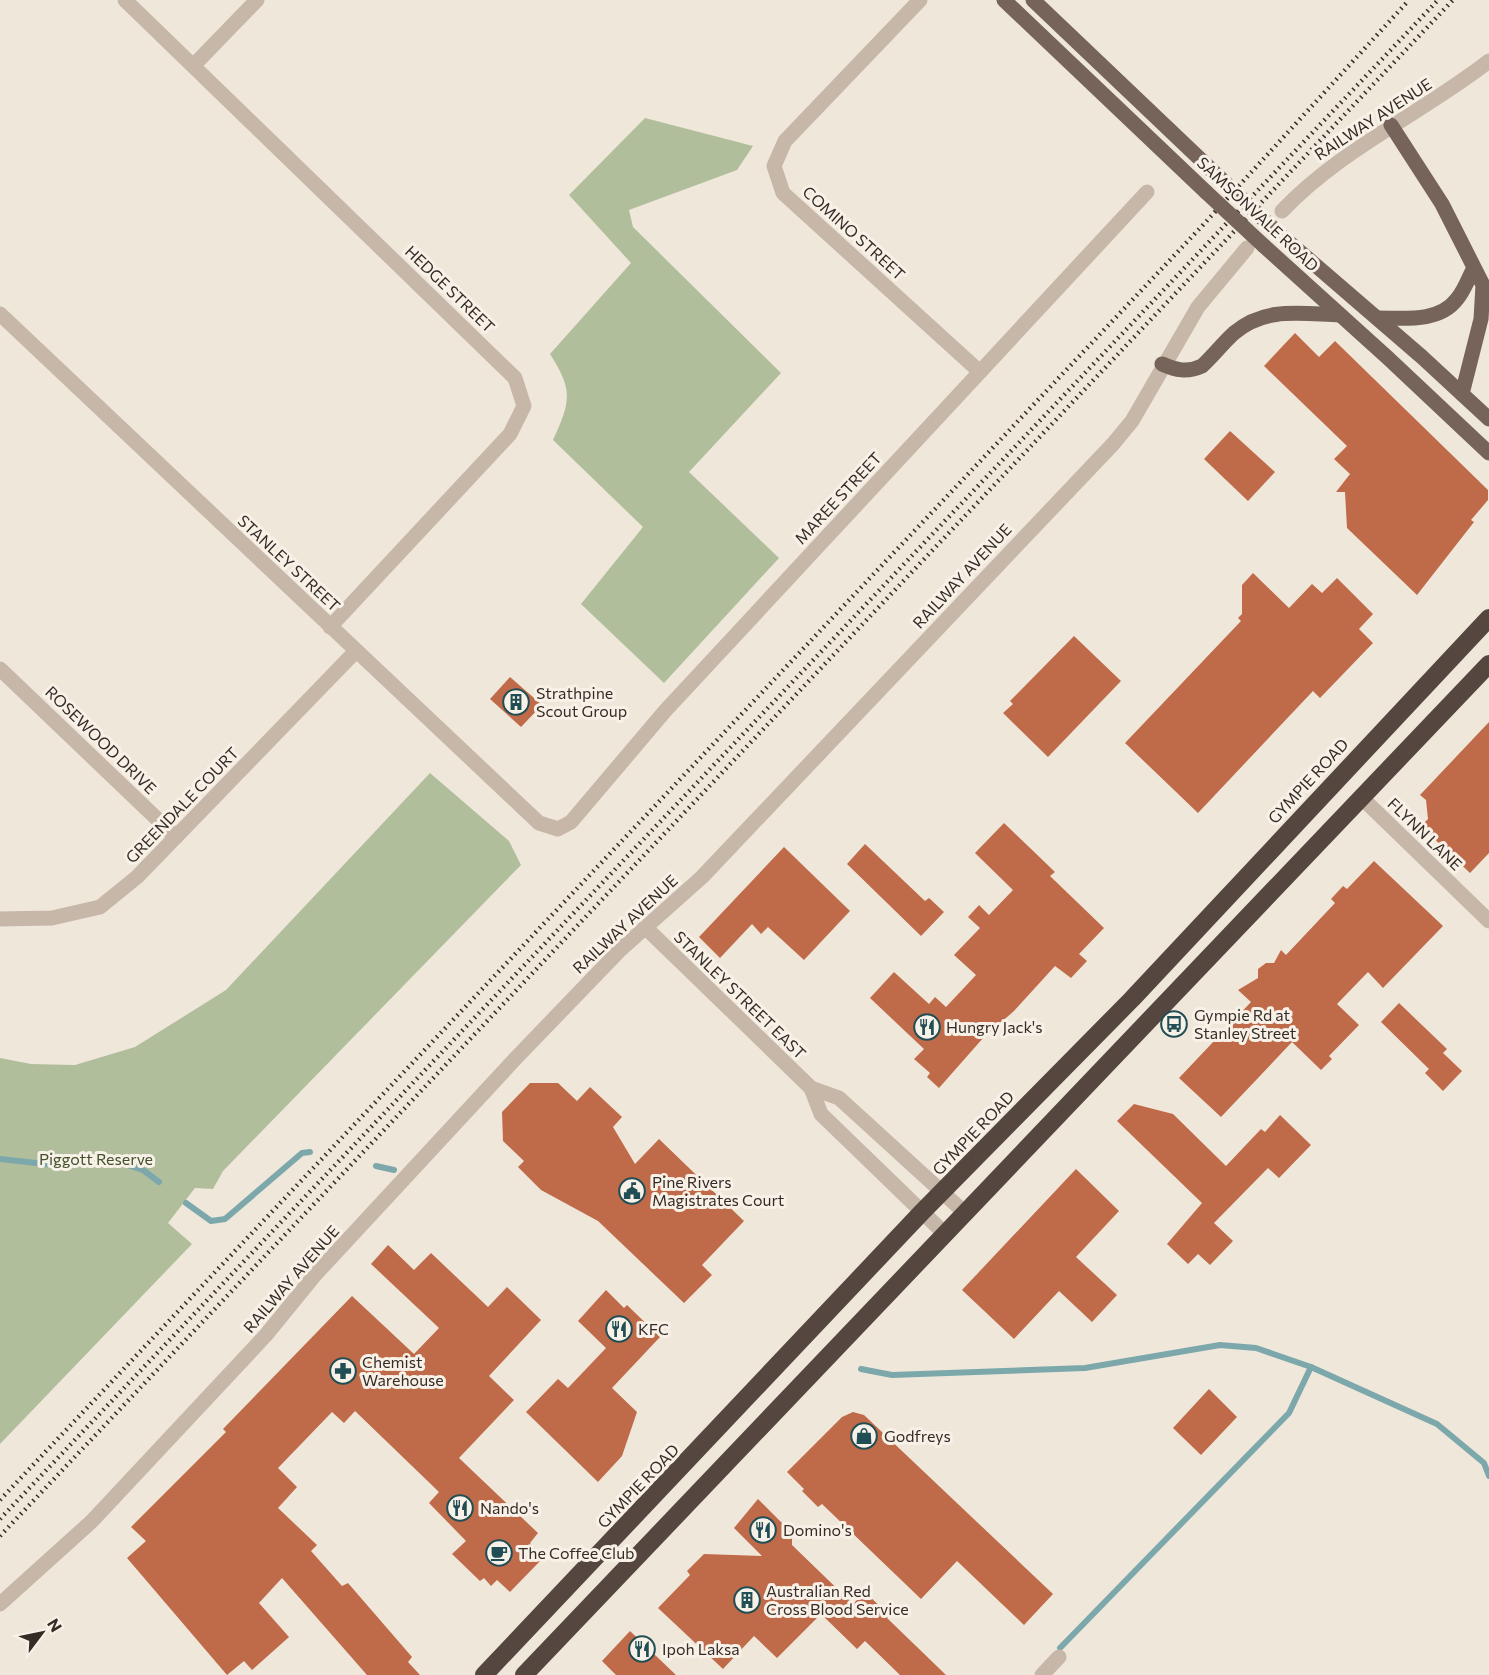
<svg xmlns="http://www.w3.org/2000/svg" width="1489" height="1675" viewBox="0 0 1489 1675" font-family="Commissioner,sans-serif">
  <rect width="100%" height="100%" fill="#f0e7db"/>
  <!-- green -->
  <g fill="#b1be9c">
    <path d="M645 118 753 146 737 170 629 210 633 227 781 373 689 472 779 558 664 683 581 604 643 527 553 440C571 401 573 390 550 354L631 263 569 195Z"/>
    <path d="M430 773 509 841 521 865 223 1171 213 1189 195 1188 168 1223 192 1244 0 1444V1058L31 1064 75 1065 135 1047 226 990Z"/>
  </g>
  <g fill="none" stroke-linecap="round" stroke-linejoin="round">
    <!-- stream -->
    <g stroke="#7ca8ac" stroke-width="6">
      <path d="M0 1159 54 1165 105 1158 143 1170 159 1182"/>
      <path d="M376 1166 394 1170"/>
      <path d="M186 1203 211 1221 225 1219 302 1153 310 1152"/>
      <path d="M861 1369 892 1375 1085 1368 1220 1345 1256 1348 1311 1367 1437 1424 1484 1463 1489 1476"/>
      <path d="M1060 1648 1289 1413 1311 1367"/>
    </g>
  </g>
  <!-- building -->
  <g fill="#bf6b4a">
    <path d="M1295 333 1319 357 1335 341 1488 490V500L1471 520 1474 522 1417 595 1347 528 1345 492H1336L1350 474 1334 459 1347 446 1264 366Z"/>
    <path d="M1230 431 1275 472 1248 501 1204 459Z"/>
    <path d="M1253 573 1289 608 1312 584 1322 593 1337 578 1373 614 1359 629 1373 643 1320 698 1313 691 1198 813 1125 743 1241 621 1238 618 1242 614V585Z"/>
    <path d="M1074 636 1121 681 1048 757 1003 713 1013 704 1010 701Z"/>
    <path d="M510 677 542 705 521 727 490 699Z"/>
    <path d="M1489 722V853L1470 873 1421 826 1428 819 1426 800 1420 795Z"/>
    <path d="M1004 823 1055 872 1050 876 1104 928 1079 954 1087 961 1071 978 1055 966 1014 1011 984 1037 939 1088 927 1077 930 1073 914 1059 924 1049 870 998 894 972 929 1004 935 997 946 1007 976 975 954 955 980 928 968 917 979 905 989 915 1013 890 975 853Z"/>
    <path d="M865 844 925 901 929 898 944 912 921 936 847 864Z"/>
    <path d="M784 847 850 911 804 960 768 927 761 934 752 924 720 958 699 937Z"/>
    <path d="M1374 861 1443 926 1383 988 1368 972 1337 1004 1359 1025 1329 1056 1332 1059 1321 1070 1292 1042 1221 1117 1179 1078 1251 1002 1238 990 1258 978V969L1266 963H1274L1281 950 1286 955 1335 903 1331 899 1343 886 1347 889Z"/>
    <path d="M1399 1003 1447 1049 1443 1053 1462 1071 1443 1091 1425 1073 1429 1069 1381 1022Z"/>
    <path d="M530 1083H558L577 1101 590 1087 622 1117 613 1127 635 1164 659 1139 744 1221 702 1265 712 1275 684 1303 598 1221 541 1190 518 1167 524 1161 503 1141 502 1112Z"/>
    <path d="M1134 1104 1173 1114 1226 1166 1261 1129 1265 1132 1280 1115 1311 1145 1279 1178 1268 1168 1214 1223 1233 1241 1210 1265 1198 1254 1188 1264 1167 1244 1202 1203 1117 1121Z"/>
    <path d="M1076 1169 1119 1211 1076 1257 1117 1295 1092 1322 1059 1291 1014 1339 962 1290Z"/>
    <path d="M388 1245 414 1270 431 1253 488 1307 507 1287 541 1320 489 1376 514 1400 459 1458 538 1533 530 1543 543 1558 510 1592 497 1580 491 1586 484 1578 480 1581 452 1554 466 1541 429 1503 439 1492 355 1411 344 1423 332 1412 278 1468 297 1487 278 1508 317 1545 311 1551 342 1586 348 1583 412 1657 408 1662 420 1675H367L282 1578 259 1603 289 1637 252 1670 244 1661 227 1675 127 1558 146 1541 131 1527 226 1432 223 1429 352 1296 414 1354 439 1328 371 1264Z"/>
    <path d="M606 1290 624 1308 627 1305 660 1337 612 1388 637 1412 622 1456 598 1482 526 1412 558 1379 568 1388 606 1348 578 1321Z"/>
    <path d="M1209 1389 1237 1417 1201 1455 1173 1428Z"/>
    <path d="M853 1412 864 1415 1053 1594 1024 1625 957 1561 921 1599 822 1504 818 1507 802 1491 804 1489 787 1472 842 1417Z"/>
    <path d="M758 1499 792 1533V1545L853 1604 865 1592 890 1616 887 1618 946 1675H900L865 1641 857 1649 821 1614 777 1658 754 1636 723 1669 658 1608 690 1575 687 1571 704 1554 762 1556 734 1528Z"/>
    <path d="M630 1631 676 1675H616L602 1661Z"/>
  </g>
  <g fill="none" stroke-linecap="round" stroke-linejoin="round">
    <!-- minor -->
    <g stroke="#c7b7a8" stroke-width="15">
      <path d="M125 0 515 378 524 406 510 434 330 627"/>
      <path d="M920 0 785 141 774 166 783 193 980 372"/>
      <path d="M194 65 257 0"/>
      <path d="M1282 211C1342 148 1421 114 1489 61"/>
      <path d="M0 314 539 823 558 829 571 822 665 711 1147 192"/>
      <path d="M0 669 176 837"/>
      <path d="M1361 797 1489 921"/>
      <path d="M0 919 52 918 100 907 137 877 356 651"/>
      <path d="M645 927 811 1088 821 1114 944 1233"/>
      <path d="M811 1088 839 1098 964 1212"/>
      <path d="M0 1604 91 1522 266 1335 314 1276 515 1059 619 951 702 877 1113 444 1132 421 1198 307 1247 248"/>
      <path d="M1042 1675 1059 1657"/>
    </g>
    <!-- major -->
    <g stroke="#76645a" stroke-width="15">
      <path d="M1004 0 1206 192"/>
      <path d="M1033 0 1220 178"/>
      <path d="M1391 125 1442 204 1483 285 1481 319 1462 394"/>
      <path d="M1277 232 1422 357 1489 419"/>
      <path d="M1264 246 1388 358 1489 453"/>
      <path d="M1377 318C1403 318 1439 323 1457 299 1464 291 1468 279 1473 270"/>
      <path d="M1162 364C1176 370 1187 373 1202 366 1213 356 1223 343 1234 333 1266 306 1302 314 1340 315"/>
    </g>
    <!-- highway -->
    <g stroke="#55473f" stroke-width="18">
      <path d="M484 1675 922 1212 1132 999 1489 618"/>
      <path d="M524 1675 1489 664"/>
    </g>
    <!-- rail -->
    <g stroke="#352c28" stroke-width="4.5" stroke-dasharray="1.5 4.5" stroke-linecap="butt">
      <path d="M0 1500 1203 225 1409 0"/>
      <path d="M0 1519 1438 0"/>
      <path d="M0 1536 1453 0"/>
    </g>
    <!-- major-bridge -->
    <g stroke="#76645a" stroke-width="15">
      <path d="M1220 178 1277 232"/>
      <path d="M1206 192 1264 246"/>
    </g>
  </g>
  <!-- icons -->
  <defs>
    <g id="building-ring" transform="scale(1.35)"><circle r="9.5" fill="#f8f1e7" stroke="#204e54" stroke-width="1.5"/><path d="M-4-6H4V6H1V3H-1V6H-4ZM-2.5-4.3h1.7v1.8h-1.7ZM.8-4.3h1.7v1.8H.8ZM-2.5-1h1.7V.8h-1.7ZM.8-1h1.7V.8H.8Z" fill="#204e54"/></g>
    <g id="bus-ring" transform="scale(1.35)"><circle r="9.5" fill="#f8f1e7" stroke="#204e54" stroke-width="1.5"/><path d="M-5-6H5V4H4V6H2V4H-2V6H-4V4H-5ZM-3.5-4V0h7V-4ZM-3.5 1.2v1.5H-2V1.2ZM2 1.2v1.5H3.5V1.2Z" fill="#204e54"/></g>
    <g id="restaurant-ring" transform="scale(1.35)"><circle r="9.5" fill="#f8f1e7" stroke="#204e54" stroke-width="1.5"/><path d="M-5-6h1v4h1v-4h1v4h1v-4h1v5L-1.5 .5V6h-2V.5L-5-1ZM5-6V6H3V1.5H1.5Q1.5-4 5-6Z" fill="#204e54"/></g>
    <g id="civic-ring" transform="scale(1.35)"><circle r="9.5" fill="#f8f1e7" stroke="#204e54" stroke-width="1.5"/><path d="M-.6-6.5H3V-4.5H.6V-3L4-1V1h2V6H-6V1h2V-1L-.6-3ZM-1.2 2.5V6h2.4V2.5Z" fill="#204e54"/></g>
    <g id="pharmacy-ring" transform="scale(1.35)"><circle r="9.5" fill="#f8f1e7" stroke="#204e54" stroke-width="1.5"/><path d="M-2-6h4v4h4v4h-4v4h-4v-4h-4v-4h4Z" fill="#204e54"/></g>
    <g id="shop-ring" transform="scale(1.35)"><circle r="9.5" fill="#f8f1e7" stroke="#204e54" stroke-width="1.5"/><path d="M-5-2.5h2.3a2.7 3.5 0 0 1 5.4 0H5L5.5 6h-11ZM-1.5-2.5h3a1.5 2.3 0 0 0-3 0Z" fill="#204e54"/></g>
    <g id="cafe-ring" transform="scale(1.35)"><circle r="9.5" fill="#f8f1e7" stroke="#204e54" stroke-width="1.5"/><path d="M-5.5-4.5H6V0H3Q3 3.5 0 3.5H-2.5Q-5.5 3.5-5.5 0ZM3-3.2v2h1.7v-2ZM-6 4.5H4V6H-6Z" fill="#204e54"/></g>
  </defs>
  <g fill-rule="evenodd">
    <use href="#building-ring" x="516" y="702"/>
    <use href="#bus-ring" x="1174" y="1024"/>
    <use href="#restaurant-ring" x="927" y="1027"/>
    <use href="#civic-ring" x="632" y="1191"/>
    <use href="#restaurant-ring" x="619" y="1329"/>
    <use href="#pharmacy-ring" x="343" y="1371"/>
    <use href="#shop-ring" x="864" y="1436"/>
    <use href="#restaurant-ring" x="460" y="1508"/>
    <use href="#restaurant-ring" x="763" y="1530"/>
    <use href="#cafe-ring" x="499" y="1553"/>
    <use href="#building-ring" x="747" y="1600"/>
    <use href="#restaurant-ring" x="642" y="1649"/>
  </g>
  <g text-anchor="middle" stroke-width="6" stroke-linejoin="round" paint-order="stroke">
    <!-- street labels -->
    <g font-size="16" fill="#352c28" stroke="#f8f1e7">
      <text transform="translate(1373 119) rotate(-33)" y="6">RAILWAY AVENUE</text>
      <text transform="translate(1258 214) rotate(43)" y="6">SAMSONVALE ROAD</text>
      <text transform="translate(854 233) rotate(42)" y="6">COMINO STREET</text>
      <text transform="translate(450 289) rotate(44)" y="6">HEDGE STREET</text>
      <text transform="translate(838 498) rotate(-47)" y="6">MAREE STREET</text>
      <text transform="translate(289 563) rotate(43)" y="6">STANLEY STREET</text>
      <text transform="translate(962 576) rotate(-47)" y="6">RAILWAY AVENUE</text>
      <text transform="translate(101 740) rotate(44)" y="6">ROSEWOOD DRIVE</text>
      <text transform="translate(1308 781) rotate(-47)" y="6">GYMPIE ROAD</text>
      <text transform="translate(182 805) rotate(-46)" y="6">GREENDALE COURT</text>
      <text transform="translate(1425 834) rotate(44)" y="6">FLYNN LANE</text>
      <text transform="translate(625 924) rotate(-43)" y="6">RAILWAY AVENUE</text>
      <text transform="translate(740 995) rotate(44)" y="6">STANLEY STREET EAST</text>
      <text transform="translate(973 1133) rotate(-46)" y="6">GYMPIE ROAD</text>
      <text transform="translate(291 1279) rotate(-49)" y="6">RAILWAY AVENUE</text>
      <text transform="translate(638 1486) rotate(-46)" y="6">GYMPIE ROAD</text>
    </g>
    <!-- poi labels -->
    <g font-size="16" fill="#352c28" stroke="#f8f1e7" text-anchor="start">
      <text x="536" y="699">Strathpine<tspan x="536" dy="18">Scout Group</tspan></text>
      <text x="1194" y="1021">Gympie Rd at<tspan x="1194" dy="18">Stanley Street</tspan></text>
      <text x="946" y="1033">Hungry Jack's</text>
      <text x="652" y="1188">Pine Rivers<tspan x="652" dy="18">Magistrates Court</tspan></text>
      <text x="638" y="1335">KFC</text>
      <text x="362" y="1368">Chemist<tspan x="362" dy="18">Warehouse</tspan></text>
      <text x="884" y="1442">Godfreys</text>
      <text x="480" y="1514">Nando's</text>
      <text x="783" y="1536">Domino's</text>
      <text x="518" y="1559">The Coffee Club</text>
      <text x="766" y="1597">Australian Red<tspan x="766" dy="18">Cross Blood Service</tspan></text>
      <text x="662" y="1655">Ipoh Laksa</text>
    </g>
    <!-- park labels -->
    <g font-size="16" fill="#43512d" stroke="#f8f1e7">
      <text x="96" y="1165">Piggott Reserve</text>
    </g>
  </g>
  <!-- north arrow -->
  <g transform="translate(42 1633) rotate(58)" stroke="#f8f1e7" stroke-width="4.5" paint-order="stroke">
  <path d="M0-4.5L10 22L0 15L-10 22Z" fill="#352c28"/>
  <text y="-9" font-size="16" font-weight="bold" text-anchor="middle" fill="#352c28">N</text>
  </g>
</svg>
